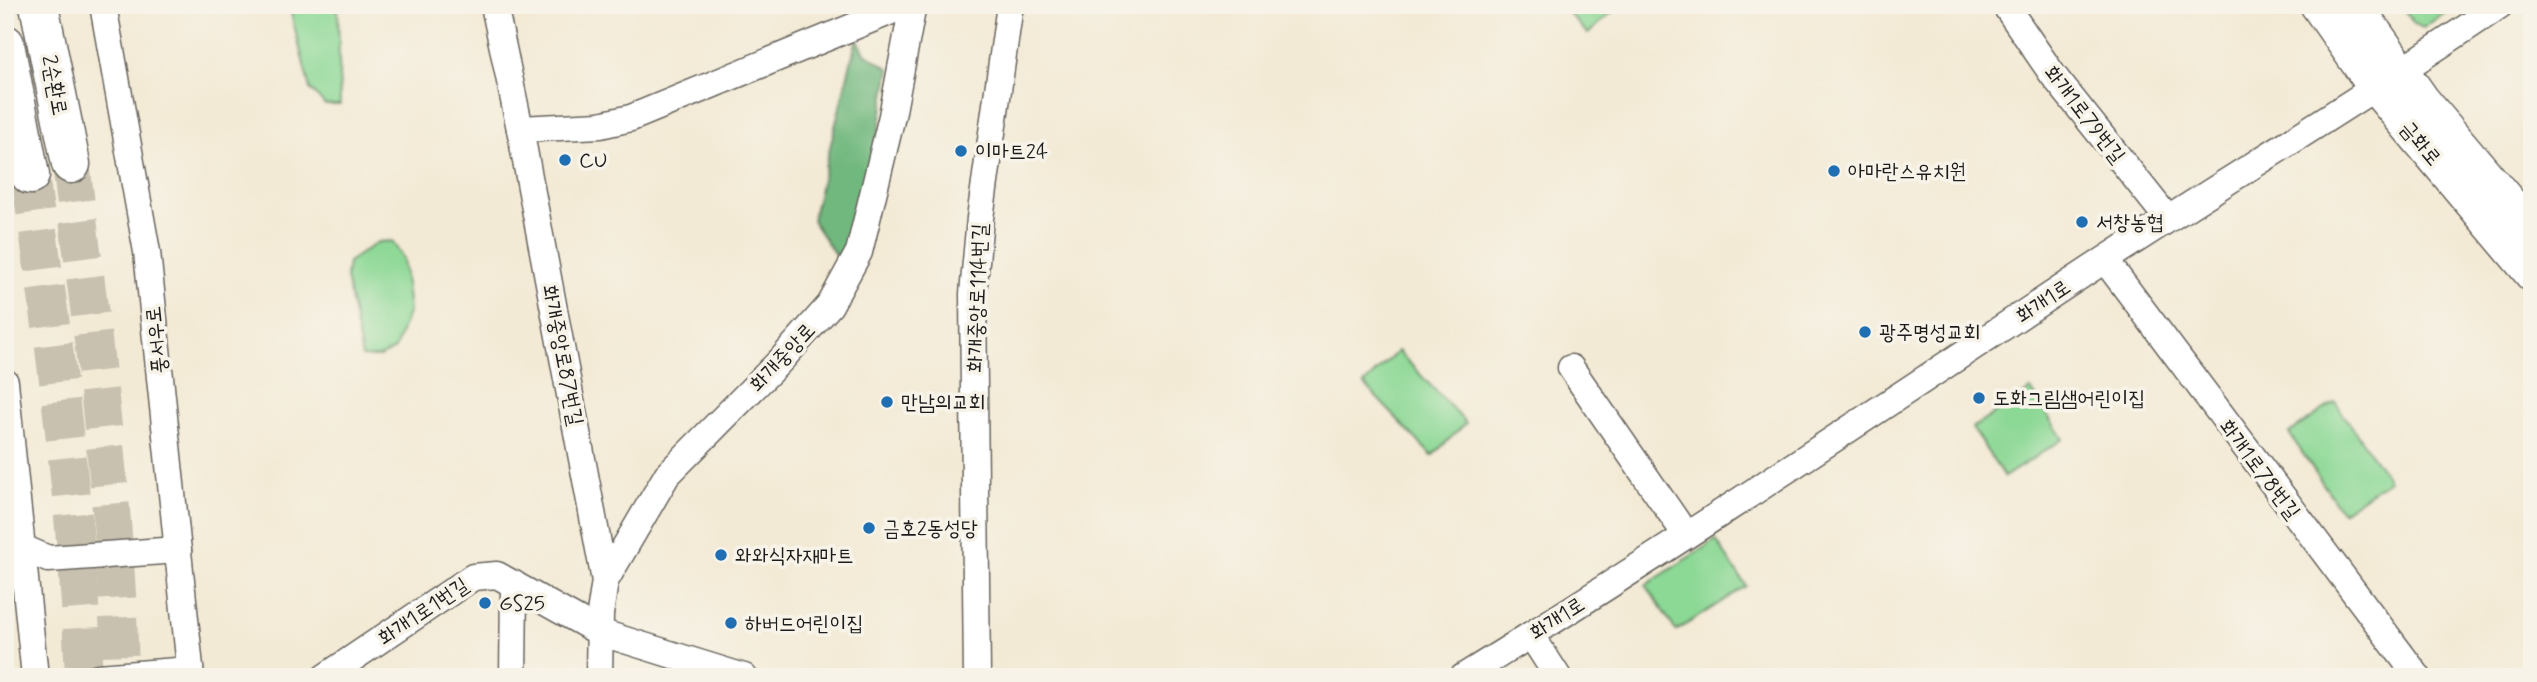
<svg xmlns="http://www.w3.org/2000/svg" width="2537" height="682" viewBox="0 0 2537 682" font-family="Mynerve,'Poor Story',sans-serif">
  <rect width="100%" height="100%" fill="#f7f3e8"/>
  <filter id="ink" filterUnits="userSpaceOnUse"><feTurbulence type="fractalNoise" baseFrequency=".0143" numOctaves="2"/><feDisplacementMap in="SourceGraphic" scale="14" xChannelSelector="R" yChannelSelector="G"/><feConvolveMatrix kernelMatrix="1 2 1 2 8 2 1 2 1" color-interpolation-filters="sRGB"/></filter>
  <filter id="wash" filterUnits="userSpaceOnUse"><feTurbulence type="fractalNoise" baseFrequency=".00686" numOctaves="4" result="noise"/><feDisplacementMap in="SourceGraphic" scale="28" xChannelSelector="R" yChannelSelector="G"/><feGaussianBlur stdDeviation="1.57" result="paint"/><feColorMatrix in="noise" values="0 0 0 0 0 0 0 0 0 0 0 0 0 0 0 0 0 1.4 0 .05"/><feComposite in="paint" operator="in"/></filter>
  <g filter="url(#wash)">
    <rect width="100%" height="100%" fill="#f3ead5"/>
    <!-- green -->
    <g fill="#8cd895" stroke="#547a58" stroke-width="2">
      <path d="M289 5H338L340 105H325L310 89Z"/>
      <path d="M1561 5H1620L1588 34Z"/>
      <path d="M2401 5H2456L2423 28 2414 24Z"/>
      <path d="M392 241 403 258 409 310 395 349 380 357H362L346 277 348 262 378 242Z"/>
      <path d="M1398 351 1466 423 1432 456 1364 384Z"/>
      <path d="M2031 390 2063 439 2004 477 1972 428Z"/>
      <path d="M2335 402 2389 480 2342 512 2289 433Z"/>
      <path d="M1716 540 1746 586 1676 631 1646 585Z"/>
    </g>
    <!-- forest -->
    <path fill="#71b87e" stroke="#466a4d" stroke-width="2" d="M857 38 865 53 890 69 871 172 840 262 812 220Z"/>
  </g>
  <g filter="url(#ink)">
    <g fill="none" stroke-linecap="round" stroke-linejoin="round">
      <!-- highway-tunnel -->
      <g stroke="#c8c1b0" stroke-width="38" stroke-dasharray="38 19" stroke-linecap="butt">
        <path d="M71 164C92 334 117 505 120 677"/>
        <path d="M30 175C54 342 77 508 84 677"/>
      </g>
      <!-- minor casing -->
      <g stroke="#67645d" stroke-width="29">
        <g id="minor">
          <path d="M103 5 147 252 191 677"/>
          <path d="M494 5 520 129 605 581"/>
          <path d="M2005 5 2053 75 2168 219"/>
          <path d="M520 129 600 125 631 118 906 5"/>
          <path d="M2105 260 2418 677"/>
          <path d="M1571 368 1686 535"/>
          <path d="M5 382 35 677"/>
          <path d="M23 548 48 559 178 550"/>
          <path d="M1531 635 1558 677"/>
          <path d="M98 677 190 670"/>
          <path d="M325 677 473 577 497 575 599 632 744 677"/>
          <path d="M513 677 514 584"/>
          <path d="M599 677 600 614 605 581 667 475 781 360 830 305 859 252 892 116 913 5"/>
          <path d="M977 677 973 294 980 218 1010 5"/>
          <path d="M1463 677C1680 543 1891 401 2103 261 2235 175 2370 94 2500 5"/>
        </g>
      </g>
      <!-- major casing -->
      <g stroke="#67645d" stroke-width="36">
        <g id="major">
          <path d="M2317 5 2375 88 2532 275"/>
          <path d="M2356 5 2423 100 2532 229"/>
        </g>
      </g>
      <!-- highway casing -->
      <g stroke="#67645d" stroke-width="41">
        <g id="highway">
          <path d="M39 5 71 164"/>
          <path d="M5 44 30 175"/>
        </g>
      </g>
      <!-- minor -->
      <use href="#minor" stroke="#fff" stroke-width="26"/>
      <!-- major -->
      <use href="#major" stroke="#fff" stroke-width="33"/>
      <!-- highway -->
      <use href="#highway" stroke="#fff" stroke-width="38"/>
    </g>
  </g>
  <!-- markers -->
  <g fill="#1f6fb2" stroke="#f7f3e8" stroke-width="2.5">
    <circle cx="961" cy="151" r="7"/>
    <circle cx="565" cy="160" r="7"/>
    <circle cx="1834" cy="171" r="7"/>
    <circle cx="2082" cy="222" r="7"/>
    <circle cx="1865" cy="332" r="7"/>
    <circle cx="1979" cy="398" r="7"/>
    <circle cx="887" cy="402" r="7"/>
    <circle cx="869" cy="528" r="7"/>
    <circle cx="721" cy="555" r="7"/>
    <circle cx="485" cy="603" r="7"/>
    <circle cx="731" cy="623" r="7"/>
  </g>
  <g text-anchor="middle" stroke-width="7" stroke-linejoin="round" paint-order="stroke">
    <!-- street labels -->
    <g font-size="21" fill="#1c1c1c" stroke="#f7f3e8">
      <text transform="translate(55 85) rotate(79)" y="7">2순환로</text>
      <text transform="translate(2085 114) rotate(52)" y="7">화개1로79번길</text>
      <text transform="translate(2421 143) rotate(50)" y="7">금화로</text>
      <text transform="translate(977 298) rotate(-88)" y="7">화개중앙로114번길</text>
      <text transform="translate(2043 301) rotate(-34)" y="7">화개1로</text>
      <text transform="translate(156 340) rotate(-96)" y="7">풍서우로</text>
      <text transform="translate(563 355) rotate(79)" y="7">화개중앙로87번길</text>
      <text transform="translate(782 357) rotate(-47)" y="7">화개중앙로</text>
      <text transform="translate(2260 469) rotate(53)" y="7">화개1로78번길</text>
      <text transform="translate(423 611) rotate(-34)" y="7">화개1로1번길</text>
      <text transform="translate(1557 618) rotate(-33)" y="7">화개1로</text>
    </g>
    <!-- poi labels -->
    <g font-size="21" fill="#1c1c1c" stroke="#f7f3e8" text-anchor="start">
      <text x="975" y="158">이마트24</text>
      <text x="579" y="167">CU</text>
      <text x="1848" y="178">아마란스유치원</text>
      <text x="2096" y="229">서창농협</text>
      <text x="1879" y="339">광주명성교회</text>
      <text x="1993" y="405">도화그림샘어린이집</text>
      <text x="901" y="409">만남의교회</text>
      <text x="883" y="535">금호2동성당</text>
      <text x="735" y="562">와와식자재마트</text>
      <text x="499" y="610">GS25</text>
      <text x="745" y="630">하버드어린이집</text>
    </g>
  </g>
  <!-- margin -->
  <rect width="2537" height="682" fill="none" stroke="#f7f3e8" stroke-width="28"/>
</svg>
